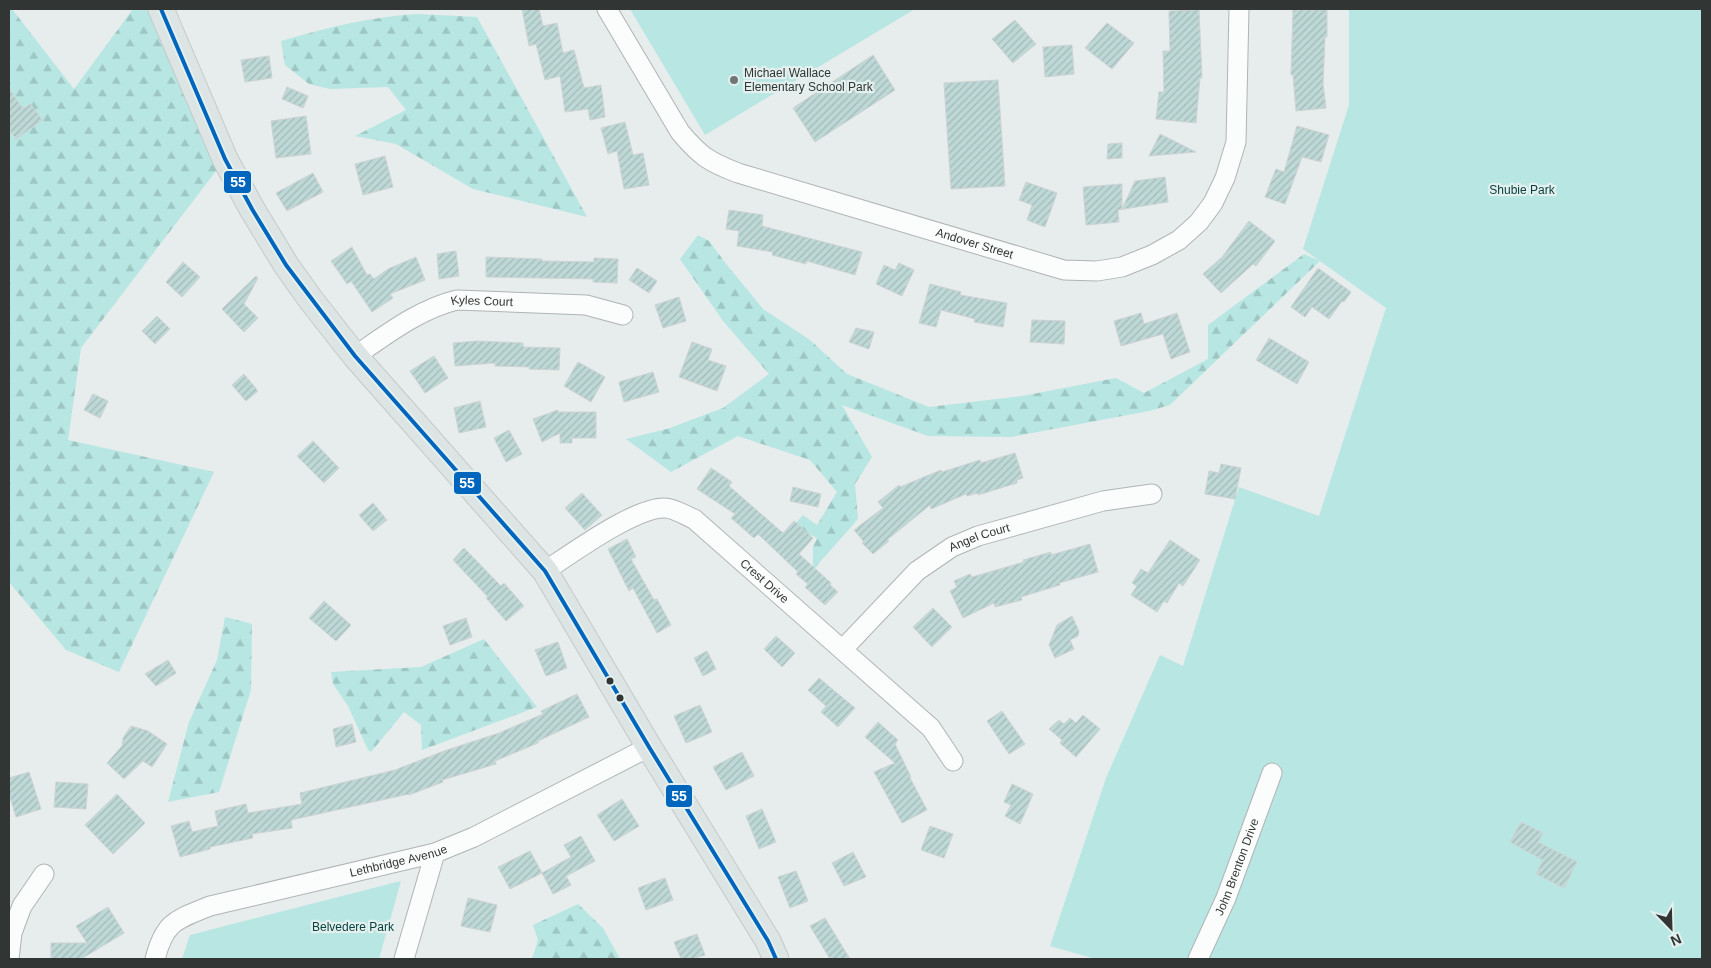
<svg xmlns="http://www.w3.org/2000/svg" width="1711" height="968" viewBox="0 0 1711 968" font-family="Helvetica,sans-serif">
  <defs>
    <pattern id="forest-firs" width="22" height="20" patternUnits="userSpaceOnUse" patternTransform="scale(1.25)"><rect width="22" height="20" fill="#b7e6e3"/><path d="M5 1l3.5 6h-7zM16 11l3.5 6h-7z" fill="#9ec6c3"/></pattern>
    <pattern id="building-hatch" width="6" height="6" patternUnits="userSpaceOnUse" patternTransform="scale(1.25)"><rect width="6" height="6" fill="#bdd8d6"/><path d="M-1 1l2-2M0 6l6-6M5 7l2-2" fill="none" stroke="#a3bab8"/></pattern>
  </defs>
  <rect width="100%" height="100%" fill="#e6edec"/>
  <!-- forest -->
  <g fill="url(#forest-firs)">
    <path d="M9 9H12L74 89 133 9H152L219 167 81 348 68 440 214 472 119 672 66 650 9 582Z"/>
    <path d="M416 14 477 17 587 217 473 189 396 144 355 136 406 110 388 87 330 89 309 84 285 65 281 41C326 28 369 17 416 14Z"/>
    <path d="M698 235 709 241 727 265 763 309 810 340 847 374 929 407 1022 396 1116 378 1144 393 1208 359V325L1304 254 1320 261 1170 405 1149 411 1011 437 928 436 842 405 872 457 855 484 858 519 813 570V547L817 538 793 526 803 515 817 525 837 492 810 460 738 436 671 472 626 439 667 429 723 408 769 374 723 321 680 259Z"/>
    <path d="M225 617 252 624 251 690 219 792 168 802 189 722 217 660Z"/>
    <path d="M484 639 537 707 422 750 421 725 404 712 371 752 368 750 348 706 333 684 331 672 421 667Z"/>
    <path d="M578 904 603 928 620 959H532L538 940 533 925Z"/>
  </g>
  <!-- park -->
  <g fill="#b7e6e3">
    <path d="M630 9H915L705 135Z"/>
    <path d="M1349 9H1702V959H1096L1050 946 1106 778 1160 655 1183 666 1239 487 1319 516 1386 308 1303 249 1349 105Z"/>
    <path d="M401 881 379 959H182L190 935Z"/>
  </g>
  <!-- building -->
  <g fill="url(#building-hatch)" stroke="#ced3d2">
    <path d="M522 9H539L543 26 557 23 563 53 574 50 584 88 601 85 605 117 590 120 588 109 565 112 560 76 545 80 536 44 529 46Z"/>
    <path d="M1199 10 1202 78H1200L1196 123 1156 119 1159 92H1164L1163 51H1170L1169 11Z"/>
    <path d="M1293 10H1327V37H1325L1323 84 1326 108 1296 111 1293 75H1291Z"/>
    <path d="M1015 20 1036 44 1013 63 992 39Z"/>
    <path d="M1107 23 1134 43 1112 69 1085 48Z"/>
    <path d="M1072 45 1074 74 1045 77 1043 47Z"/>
    <path d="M873 55 895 90 815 142 793 108Z"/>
    <path d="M269 56 272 78 245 82 241 60Z"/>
    <path d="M998 80 1005 186 951 189 944 83Z"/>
    <path d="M287 87 308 96 303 108 282 99Z"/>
    <path d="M9 89 23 109 31 104 42 120 16 139 9 129Z"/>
    <path d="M306 116 311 154 276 158 271 121Z"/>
    <path d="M625 122 633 155 643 153 649 185 624 189 617 151 608 154 601 128Z"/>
    <path d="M1297 126 1329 135 1321 162 1302 157 1285 204 1265 197 1276 169 1284 172Z"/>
    <path d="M1160 134 1196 152 1149 156Z"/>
    <path d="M1122 143V158L1107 159 1108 144Z"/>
    <path d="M385 156 393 187 363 195 355 164Z"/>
    <path d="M313 173 323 192 287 211 276 193Z"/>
    <path d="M1165 177 1168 202 1118 210 1119 222 1086 225 1083 187 1122 184V209L1135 181Z"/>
    <path d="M1026 182 1057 193 1045 227 1027 220 1032 205 1019 200Z"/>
    <path d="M729 210 763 215 762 226 862 252 855 275 807 261 806 264 772 255 773 252 737 246 739 231 726 229Z"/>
    <path d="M1249 221 1275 241 1256 266 1253 264 1221 293 1203 274 1222 257Z"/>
    <path d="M352 247 367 275 370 274 374 279 388 269 416 257 425 280 390 294 393 298 372 312 351 281 347 284 331 261Z"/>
    <path d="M456 251 459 276 439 279 437 254Z"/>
    <path d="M486 257 542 259V261L594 262V258L618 259 617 283 593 282V279L486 277Z"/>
    <path d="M183 262 200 277 182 297 166 282Z"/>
    <path d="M899 263 914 270 902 296 876 284 884 265 895 270Z"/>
    <path d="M637 268 657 281 649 293 629 280Z"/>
    <path d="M1318 268 1351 292 1344 302 1342 301 1329 319 1312 307 1305 317 1291 307Z"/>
    <path d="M256 276 258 278 244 304 258 318 244 332 222 309Z"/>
    <path d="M930 284 961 292 960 295 1007 303 1003 327 974 322 975 319 941 310 936 327 919 323Z"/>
    <path d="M679 297 686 321 663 328 655 305Z"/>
    <path d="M1141 313 1144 324 1177 313 1190 352 1171 359 1163 334 1121 346 1114 321Z"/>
    <path d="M157 316 170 329 155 344 142 331Z"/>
    <path d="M1032 320 1065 321 1064 344 1030 342Z"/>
    <path d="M856 328 874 332 869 349 849 342Z"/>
    <path d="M1269 338 1309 362 1297 384 1256 360Z"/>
    <path d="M477 341 523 343V347L560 348 559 370 529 369 530 367 495 366V363L455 366 453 343Z"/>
    <path d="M692 342 712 349 708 360 726 366 717 391 679 377Z"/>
    <path d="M434 356 448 378 425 393 410 371Z"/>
    <path d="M578 362 605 377 591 402 564 386Z"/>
    <path d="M653 372 659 392 624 402 619 382Z"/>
    <path d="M244 374 258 391 246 401 232 385Z"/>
    <path d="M93 394 108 401 100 418 84 410Z"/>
    <path d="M480 401 486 427 459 433 454 408Z"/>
    <path d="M558 410V412H596V438H572V443H560V433L542 442 533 419Z"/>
    <path d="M509 430 522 454 506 462 494 438Z"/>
    <path d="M313 441 339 468 324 483 297 456Z"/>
    <path d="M1015 453 1023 478 1017 480V483L978 495V493L967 496 966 494 931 509 930 505 887 540 889 541 873 554 862 543 864 542 854 530 883 508 878 502 899 485 900 487 941 470 942 472 980 460 981 463Z"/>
    <path d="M1221 464 1241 468 1235 499 1205 494 1209 471 1219 473Z"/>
    <path d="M711 468 732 482 729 486 783 533 794 521 813 538 799 554 831 583 830 585 838 592 825 605 805 587 808 584 796 574 798 572 758 534 754 538 731 518 735 514 697 489Z"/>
    <path d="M793 487 821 494 818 507 790 501Z"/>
    <path d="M582 493 602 515 585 530 565 508Z"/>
    <path d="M373 503 387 520 373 531 359 515Z"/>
    <path d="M627 539 636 557 631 559 654 600 657 599 671 625 657 633 633 588 629 591 608 549Z"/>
    <path d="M1170 540 1200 560 1183 586 1179 583 1167 603 1164 601 1157 612 1131 595 1137 586 1132 583 1141 569 1148 573Z"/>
    <path d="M1090 544 1098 572 1059 583 1060 585 1021 597 1022 600 995 607 994 603 963 618 950 591 957 587 954 581 970 574 972 577 1024 562 1023 560 1051 552V555Z"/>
    <path d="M464 548 501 586 504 583 524 606 506 621 486 598 488 597 453 560Z"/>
    <path d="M324 601 351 625 336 641 309 618Z"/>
    <path d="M933 608 952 627 932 647 913 627Z"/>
    <path d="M1072 616 1079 631 1078 636 1070 640 1074 649 1055 658 1049 645 1057 625Z"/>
    <path d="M466 618 472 637 450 645 443 626Z"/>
    <path d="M776 636 795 653 782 667 764 649Z"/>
    <path d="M558 642 567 668 546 676 535 650Z"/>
    <path d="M707 651 716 669 703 676 694 658Z"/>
    <path d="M168 660 176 673 156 686 145 674Z"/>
    <path d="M819 678 855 708 838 727 821 712 826 706 808 690Z"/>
    <path d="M577 694 589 717 538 741V743L495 761 496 764 442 780 443 782 409 795V794L291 820 292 828 252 834 253 838 210 847V849L180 857 171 826 189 821 192 832 218 826 215 811 246 804 248 813 302 804 300 793 395 770 444 751 499 733 543 714 541 711Z"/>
    <path d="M700 705 712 732 686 743 674 716Z"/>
    <path d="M1002 711 1025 744 1009 754 987 721Z"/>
    <path d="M1083 715 1100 729 1076 757 1060 743 1062 740 1049 729 1059 720 1064 724 1070 718 1076 723Z"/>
    <path d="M878 722 898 740 895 744 911 777 909 776 927 810 902 823 874 772 895 763 865 737Z"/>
    <path d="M352 724 356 742 336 747 333 729Z"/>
    <path d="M131 726 148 731 167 744 152 767 143 761 124 779 107 763 122 746 123 738Z"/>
    <path d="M742 752 754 776 726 790 713 767Z"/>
    <path d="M29 772 41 809 16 817 9 794V778Z"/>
    <path d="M56 782 88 784 86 809 54 807Z"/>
    <path d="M1012 784 1033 794 1020 824 1005 816 1011 805 1004 802Z"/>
    <path d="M117 794 145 823 113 854 85 825Z"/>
    <path d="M622 799 639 826 614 841 597 815Z"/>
    <path d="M762 809 776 842 759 849 746 816Z"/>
    <path d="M1521 822 1543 833 1538 842 1577 862 1564 888 1536 874 1543 860 1510 842Z"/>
    <path d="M930 826 953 834 944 858 921 850Z"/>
    <path d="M581 836 595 861 566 876 571 885 553 894 542 873 571 857 564 845Z"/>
    <path d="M530 851 542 873 510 889 498 867Z"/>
    <path d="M853 852 866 877 844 886 832 863Z"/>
    <path d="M796 871 808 901 790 908 778 877Z"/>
    <path d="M665 878 673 900 646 910 638 888Z"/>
    <path d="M468 898 497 905 490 932 461 926Z"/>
    <path d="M108 907 124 933 81 959H51V943H87L76 926Z"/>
    <path d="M825 918 850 959H830L810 926Z"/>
    <path d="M697 934 705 955 692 959H681L674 942Z"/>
  </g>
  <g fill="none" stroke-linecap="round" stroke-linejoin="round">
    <!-- minor casing -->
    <g stroke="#b0b4b4" stroke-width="21">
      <g id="minor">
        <path id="s1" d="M607 9 680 132C700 156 709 162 738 173L1064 270 1097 271 1122 267 1152 255 1179 240 1199 222 1213 203 1225 178 1236 142 1239 9"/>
        <path id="s2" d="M355 356C386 335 419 309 457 300L586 305 623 315"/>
        <path id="s3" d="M545 571C571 554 635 507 665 508 674 508 686 516 694 519L931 728 953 761"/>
        <path id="s4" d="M843 649 917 571 952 547 978 536 1103 501 1152 494"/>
        <path d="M9 959 12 933 22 906 44 874"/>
        <path id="s5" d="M155 959C165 921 176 920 210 906L435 853 474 837 649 747"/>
        <path d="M404 959 435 853"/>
        <path id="s6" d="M1198 959 1226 898 1272 773"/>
      </g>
    </g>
    <!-- major casing -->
    <g stroke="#c5c9c8" stroke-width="27">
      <path id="major" d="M161 9 225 159 252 209 286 265 311 300 355 356 545 571 649 747 768 941 776 959"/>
    </g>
    <!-- minor -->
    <use href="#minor" stroke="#fbfcfc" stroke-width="19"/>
    <!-- major -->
    <use href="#major" stroke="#dce4e4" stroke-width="25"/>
    <!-- bus-1 casing -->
    <g stroke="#e3f0ee" stroke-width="8">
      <path id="bus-1" d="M161 9 225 159 252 209 286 265 355 356 545 571 649 747 768 941 776 959"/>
    </g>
    <!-- bus-1 -->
    <use href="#bus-1" stroke="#0065bd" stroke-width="4"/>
  </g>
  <!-- markers -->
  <circle fill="#707675" stroke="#e3f0ee" stroke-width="2" cx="734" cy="80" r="5"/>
  <g fill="#313635" stroke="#e3f0ee" stroke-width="2">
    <circle cx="610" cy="681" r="4.5"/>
    <circle cx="620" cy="698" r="4.5"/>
  </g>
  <g text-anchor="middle" stroke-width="4.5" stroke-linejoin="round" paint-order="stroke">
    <!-- poi labels -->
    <g font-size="12" fill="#313635" stroke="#e3f0ee" text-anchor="start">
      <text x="744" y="77">Michael Wallace<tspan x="744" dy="14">Elementary School Park</tspan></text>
    </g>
    <!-- park labels -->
    <g font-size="12" fill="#084240" stroke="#e3f0ee">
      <text x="1522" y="194">Shubie Park</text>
      <text x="353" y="931">Belvedere Park</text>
    </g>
    <!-- street labels -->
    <g font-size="12" fill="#313635" stroke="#e3f0ee">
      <text dy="4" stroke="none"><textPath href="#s1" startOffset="462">Andover Street</textPath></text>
      <text dy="4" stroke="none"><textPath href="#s2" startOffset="142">Kyles Court</textPath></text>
      <text dy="4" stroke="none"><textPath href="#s4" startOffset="179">Angel Court</textPath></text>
      <text dy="4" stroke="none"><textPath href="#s3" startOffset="262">Crest Drive</textPath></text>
      <text dy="4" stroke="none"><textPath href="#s5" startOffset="275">Lethbridge Avenue</textPath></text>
      <text dy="4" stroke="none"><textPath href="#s6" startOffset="100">John Brenton Drive</textPath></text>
    </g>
  </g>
  <g stroke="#e3f0ee" stroke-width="2">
    <rect x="223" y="170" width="29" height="24" rx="5" fill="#0065bd"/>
    <rect x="453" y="471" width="29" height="24" rx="5" fill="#0065bd"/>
    <rect x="665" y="784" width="28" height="24" rx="5" fill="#0065bd"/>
  </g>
  <g font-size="14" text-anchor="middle" font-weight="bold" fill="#fff">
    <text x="238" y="187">55</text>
    <text x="467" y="488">55</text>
    <text x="679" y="801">55</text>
  </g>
  <!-- border -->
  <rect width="1711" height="968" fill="none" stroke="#313635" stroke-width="20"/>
  <!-- north arrow -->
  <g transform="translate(1671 928) rotate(157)" stroke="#e3f0ee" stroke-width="4" paint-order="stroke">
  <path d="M0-4L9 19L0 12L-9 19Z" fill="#313635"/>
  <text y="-8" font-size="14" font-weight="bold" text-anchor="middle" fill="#313635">N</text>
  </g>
</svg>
